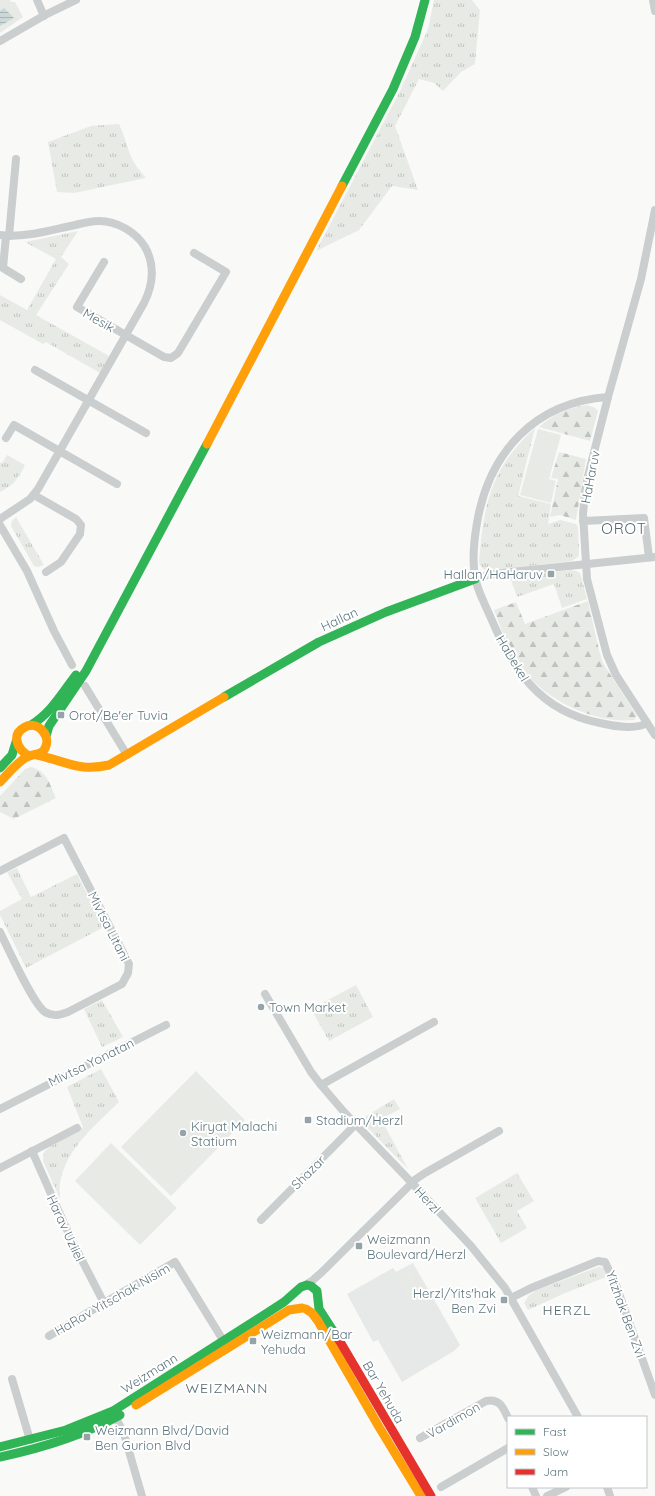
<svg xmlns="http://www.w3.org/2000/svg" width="655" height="1496" viewBox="0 0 655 1496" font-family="Quicksand,sans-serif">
  <defs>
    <pattern id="grass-tufts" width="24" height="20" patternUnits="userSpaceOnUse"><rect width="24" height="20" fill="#e8ebe5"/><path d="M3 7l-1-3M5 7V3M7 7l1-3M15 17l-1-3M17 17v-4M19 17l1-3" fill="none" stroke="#bfc3bf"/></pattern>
    <pattern id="forest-firs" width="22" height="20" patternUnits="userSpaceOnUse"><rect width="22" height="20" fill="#e8ebe5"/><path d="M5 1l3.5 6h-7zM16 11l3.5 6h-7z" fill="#bfc3bf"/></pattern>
    <pattern id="water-rules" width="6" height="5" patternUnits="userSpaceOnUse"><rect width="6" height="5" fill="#ccd8d8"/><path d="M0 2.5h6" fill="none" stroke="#a9b4b4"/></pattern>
  </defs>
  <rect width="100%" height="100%" fill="#f9f9f8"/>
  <!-- built -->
  <path fill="#e7e9e8" d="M413 1263 460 1345 454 1351 402 1382 378 1340 373 1342 347 1294 393 1268 396 1272Z"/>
  <!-- grass -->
  <g fill="url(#grass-tufts)">
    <path d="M434 0H472L480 10 475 64 461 72 443 91 434 83 419 79 395 126 418 190 392 186 359 230 316 251 400 91 428 29Z"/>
    <path d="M119 124C124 134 126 144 130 154 133 163 140 171 146 178L74 193 57 192 48 142 91 126Z"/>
    <path d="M78 231 61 257 69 264 36 315 109 356 100 373 46 342 43 344 0 320V295L27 310 56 259 25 242Z"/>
    <path d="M535 428 518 496 551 504 548 524 560 520 576 524 578 527 579 554 578 557 572 561 487 571C482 569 480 566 479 562 484 503 490 469 535 428Z"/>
    <path d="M7 455 25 465C18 479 14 485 0 492V463L3 462Z"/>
    <path d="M16 517 44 565 39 567 34 566 11 526 12 521Z"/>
    <path d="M571 570 579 572 581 576 587 599 562 608 554 584 517 597 510 577Z"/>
    <path d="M17 868 31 897 77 874 104 927 26 968 0 915V911L22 899 7 872Z"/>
    <path d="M356 985 373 1017 329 1041 311 1009Z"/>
    <path d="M102 1000 123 1037 102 1047 84 1009Z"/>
    <path d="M101 1069 119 1102C96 1125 65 1149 60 1184 59 1189 60 1194 60 1199L43 1161 44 1152 48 1148 83 1127 67 1087Z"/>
    <path d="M394 1099 400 1109 381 1119 408 1169 360 1120Z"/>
    <path d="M517 1173 534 1201 517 1211 527 1228 501 1243 475 1198Z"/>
    <path d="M598 1267C604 1267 606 1271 609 1276L565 1293 528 1310 524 1303 529 1295 537 1290Z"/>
  </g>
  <!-- forest -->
  <g fill="url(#forest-firs)">
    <path d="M588 405 595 408 598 411 590 441 539 427C552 415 569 407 588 405Z"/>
    <path d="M559 452 586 459 576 520 560 515 550 517 558 479 551 478Z"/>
    <path d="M588 601 599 650 603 663 637 716 634 720C597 724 549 702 526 673 511 654 502 632 494 610L516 602 525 624Z"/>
    <path d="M31 767C48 772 49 783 56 798L14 819 0 812V796L25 769Z"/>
  </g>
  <!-- pitch -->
  <g fill="#e8ebe5">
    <path d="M0 0H10L11 2H15L23 17 0 33Z"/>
    <path d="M538 429 561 435 549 479 556 481 551 503 520 495Z"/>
    <path d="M196 1071 245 1120 171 1196 121 1147Z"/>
    <path d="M111 1143 177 1208 140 1245 75 1181Z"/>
    <path d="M410 1270 425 1296 411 1303 397 1277Z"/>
  </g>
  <!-- water -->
  <path fill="url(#water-rules)" d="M4 8 14 18 0 26V11Z"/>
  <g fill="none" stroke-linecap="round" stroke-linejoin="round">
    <!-- street -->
    <g stroke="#cbcece" stroke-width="8">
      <path d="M37 0 44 16"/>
      <path d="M653 0 655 11"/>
      <path d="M0 41 45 15 76 0"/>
      <path d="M655 210 641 279 608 397 588 476 585 491 583 514 587 579 607 655 616 675 655 735"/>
      <path d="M0 235C26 238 50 230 75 225 83 223 91 221 99 221 117 221 136 232 145 247 155 265 153 285 144 303L38 489 30 499 0 519"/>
      <path d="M6 236 3 268 21 279"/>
      <path d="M9 236 16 159"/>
      <path d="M104 262 77 307 164 357 171 358 178 353 226 272 194 253"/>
      <path d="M35 370 146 433"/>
      <path d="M608 397C535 402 489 452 477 523 474 540 472 559 475 577 477 590 485 604 490 616 513 670 539 711 600 723 612 726 636 730 647 723"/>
      <path d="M6 438 14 425 117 484"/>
      <path d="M34 495 76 519 81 525 80 534 61 562 46 572"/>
      <path d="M583 521 644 518 649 557"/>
      <path d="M0 525 27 571 54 631 72 665"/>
      <path d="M475 579 487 575 511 572 655 557"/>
      <path d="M85 686 127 755"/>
      <path d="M0 871 64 838 129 964 128 973 122 984 68 1012C60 1015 53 1017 45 1012 33 1004 8 948 0 932"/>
      <path d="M265 994 311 1072 321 1085 344 1112 412 1183 471 1246 505 1288 578 1417"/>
      <path d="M321 1085 434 1022"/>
      <path d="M0 1109 166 1025"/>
      <path d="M32 1151 71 1239 104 1303"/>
      <path d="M0 1168 77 1128"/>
      <path d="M261 1220 356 1124"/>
      <path d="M304 1286 313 1280 322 1272 416 1179 425 1173 499 1131"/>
      <path d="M511 1298 531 1288 598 1261 605 1262 616 1285 655 1395"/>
      <path d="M49 1336 104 1303 175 1262 226 1345"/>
      <path d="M12 1379 30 1440"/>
      <path d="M114 1414 124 1434 142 1496"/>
      <path d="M420 1438 486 1401C499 1398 503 1407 508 1418"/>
      <path d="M441 1487 508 1448"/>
      <path d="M532 1487 536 1496"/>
      <path d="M607 1487 610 1496"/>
      <path d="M547 1496 566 1487"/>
    </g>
    <!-- fast -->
    <g stroke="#30b455" stroke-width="9">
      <path d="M342 186 393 89 415 37 425 0"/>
      <path d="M224 697 319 642 386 612 475 579"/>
      <path d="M31 725C51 713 62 693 76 675"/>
      <path d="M46 736 49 726 86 671 207 444"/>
      <path d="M0 768 12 755 16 742"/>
      <path d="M0 1447 66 1430 113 1411 264 1315 284 1302 301 1287 307 1285 311 1286 317 1291 319 1309 339 1340"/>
      <path d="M0 1457C42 1448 82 1436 120 1415"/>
    </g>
    <!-- slow -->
    <g stroke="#ff9f0a" stroke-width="9">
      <path d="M207 444 342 186"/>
      <path d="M37 755C65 761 79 772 109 765L224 697"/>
      <path d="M0 782C8 774 17 762 27 757 33 754 40 755 44 750 53 737 38 720 25 727 10 735 18 750 29 756"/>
      <path d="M306 1309 312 1313 318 1321 379 1427 421 1496"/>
      <path d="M136 1405 289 1310 302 1308"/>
    </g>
    <!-- jam -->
    <path stroke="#e5322d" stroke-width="9" d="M339 1340 431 1496"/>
  </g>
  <!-- markers -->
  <g fill="#94a4a9" stroke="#fff" stroke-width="1.5">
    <rect x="547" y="570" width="8" height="8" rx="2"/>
    <rect x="57" y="711" width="8" height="8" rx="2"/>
    <circle cx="261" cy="1007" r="4"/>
    <rect x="304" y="1116" width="8" height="8" rx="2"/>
    <circle cx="183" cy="1133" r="4"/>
    <rect x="355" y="1242" width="8" height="8" rx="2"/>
    <rect x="500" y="1296" width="8" height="8" rx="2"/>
    <rect x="249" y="1337" width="8" height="8" rx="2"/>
    <rect x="83" y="1433" width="8" height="8" rx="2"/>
  </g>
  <g text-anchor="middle" stroke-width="4" stroke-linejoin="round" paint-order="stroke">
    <!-- street labels -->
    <g font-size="13" fill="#5e767e" stroke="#fff">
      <text transform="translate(99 320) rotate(30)" y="5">Mesik</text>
      <text transform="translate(590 477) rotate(-79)" y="5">HaHaruv</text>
      <text transform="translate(339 619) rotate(-25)" y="5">HaIlan</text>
      <text transform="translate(513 658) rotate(59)" y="5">HaDekel</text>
      <text transform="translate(109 926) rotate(63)" y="5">Mivtsa Litani</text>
      <text transform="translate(91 1062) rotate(-26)" y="5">Mivtsa Yonatan</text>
      <text transform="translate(308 1172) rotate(-45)" y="5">Shazar</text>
      <text transform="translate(428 1200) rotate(47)" y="5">Herzl</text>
      <text transform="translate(66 1228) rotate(65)" y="5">Harav Uziiel</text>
      <text transform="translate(112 1299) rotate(-30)" y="5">HaRav Yitschak Nisim</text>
      <text transform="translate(626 1314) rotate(70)" y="5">Yitzhak Ben Zvi</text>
      <text transform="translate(149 1373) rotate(-32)" y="5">Weizmann</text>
      <text transform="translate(384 1392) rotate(60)" y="5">Bar Yehuda</text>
      <text transform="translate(453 1420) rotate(-30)" y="5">Vardimon</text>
    </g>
    <!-- poi labels -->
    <g font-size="13" fill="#5e767e" stroke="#fff" text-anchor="start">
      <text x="543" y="579" text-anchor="end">HaIlan/HaHaruv</text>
      <text x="69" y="720">Orot/Be'er Tuvia</text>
      <text x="269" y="1012">Town Market</text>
      <text x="316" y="1125">Stadium/Herzl</text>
      <text x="191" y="1131">Kiryat Malachi<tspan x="191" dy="15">Statium</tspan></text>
      <text x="367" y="1244">Weizmann<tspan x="367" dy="15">Boulevard/Herzl</tspan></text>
      <text x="496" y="1298" text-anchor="end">Herzl/Yits'hak<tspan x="496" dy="15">Ben Zvi</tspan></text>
      <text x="261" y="1339">Weizmann/Bar<tspan x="261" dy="15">Yehuda</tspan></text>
      <text x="95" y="1435">Weizmann Blvd/David<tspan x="95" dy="15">Ben Gurion Blvd</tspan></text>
    </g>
    <!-- neighbourhood labels -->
    <g font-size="14" letter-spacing="1" fill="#55696f" stroke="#fff">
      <text x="567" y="1315">HERZL</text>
      <text x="227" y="1393">WEIZMANN</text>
    </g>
    <!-- quarter labels -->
    <g font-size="15" letter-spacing="1" fill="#55696f" stroke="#fff">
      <text x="624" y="534">OROT</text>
    </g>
  </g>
  <!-- legend -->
  <rect x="507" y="1416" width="140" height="72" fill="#ffffff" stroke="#bfc8cb"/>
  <rect x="515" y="1429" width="20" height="6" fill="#30b455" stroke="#bfc8cb"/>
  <text x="543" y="1436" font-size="12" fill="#5e767e">Fast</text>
  <rect x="515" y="1449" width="20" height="6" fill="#ff9f0a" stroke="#bfc8cb"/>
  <text x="543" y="1456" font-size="12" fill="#5e767e">Slow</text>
  <rect x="515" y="1469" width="20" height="6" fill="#e5322d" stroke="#bfc8cb"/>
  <text x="543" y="1476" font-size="12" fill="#5e767e">Jam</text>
</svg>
